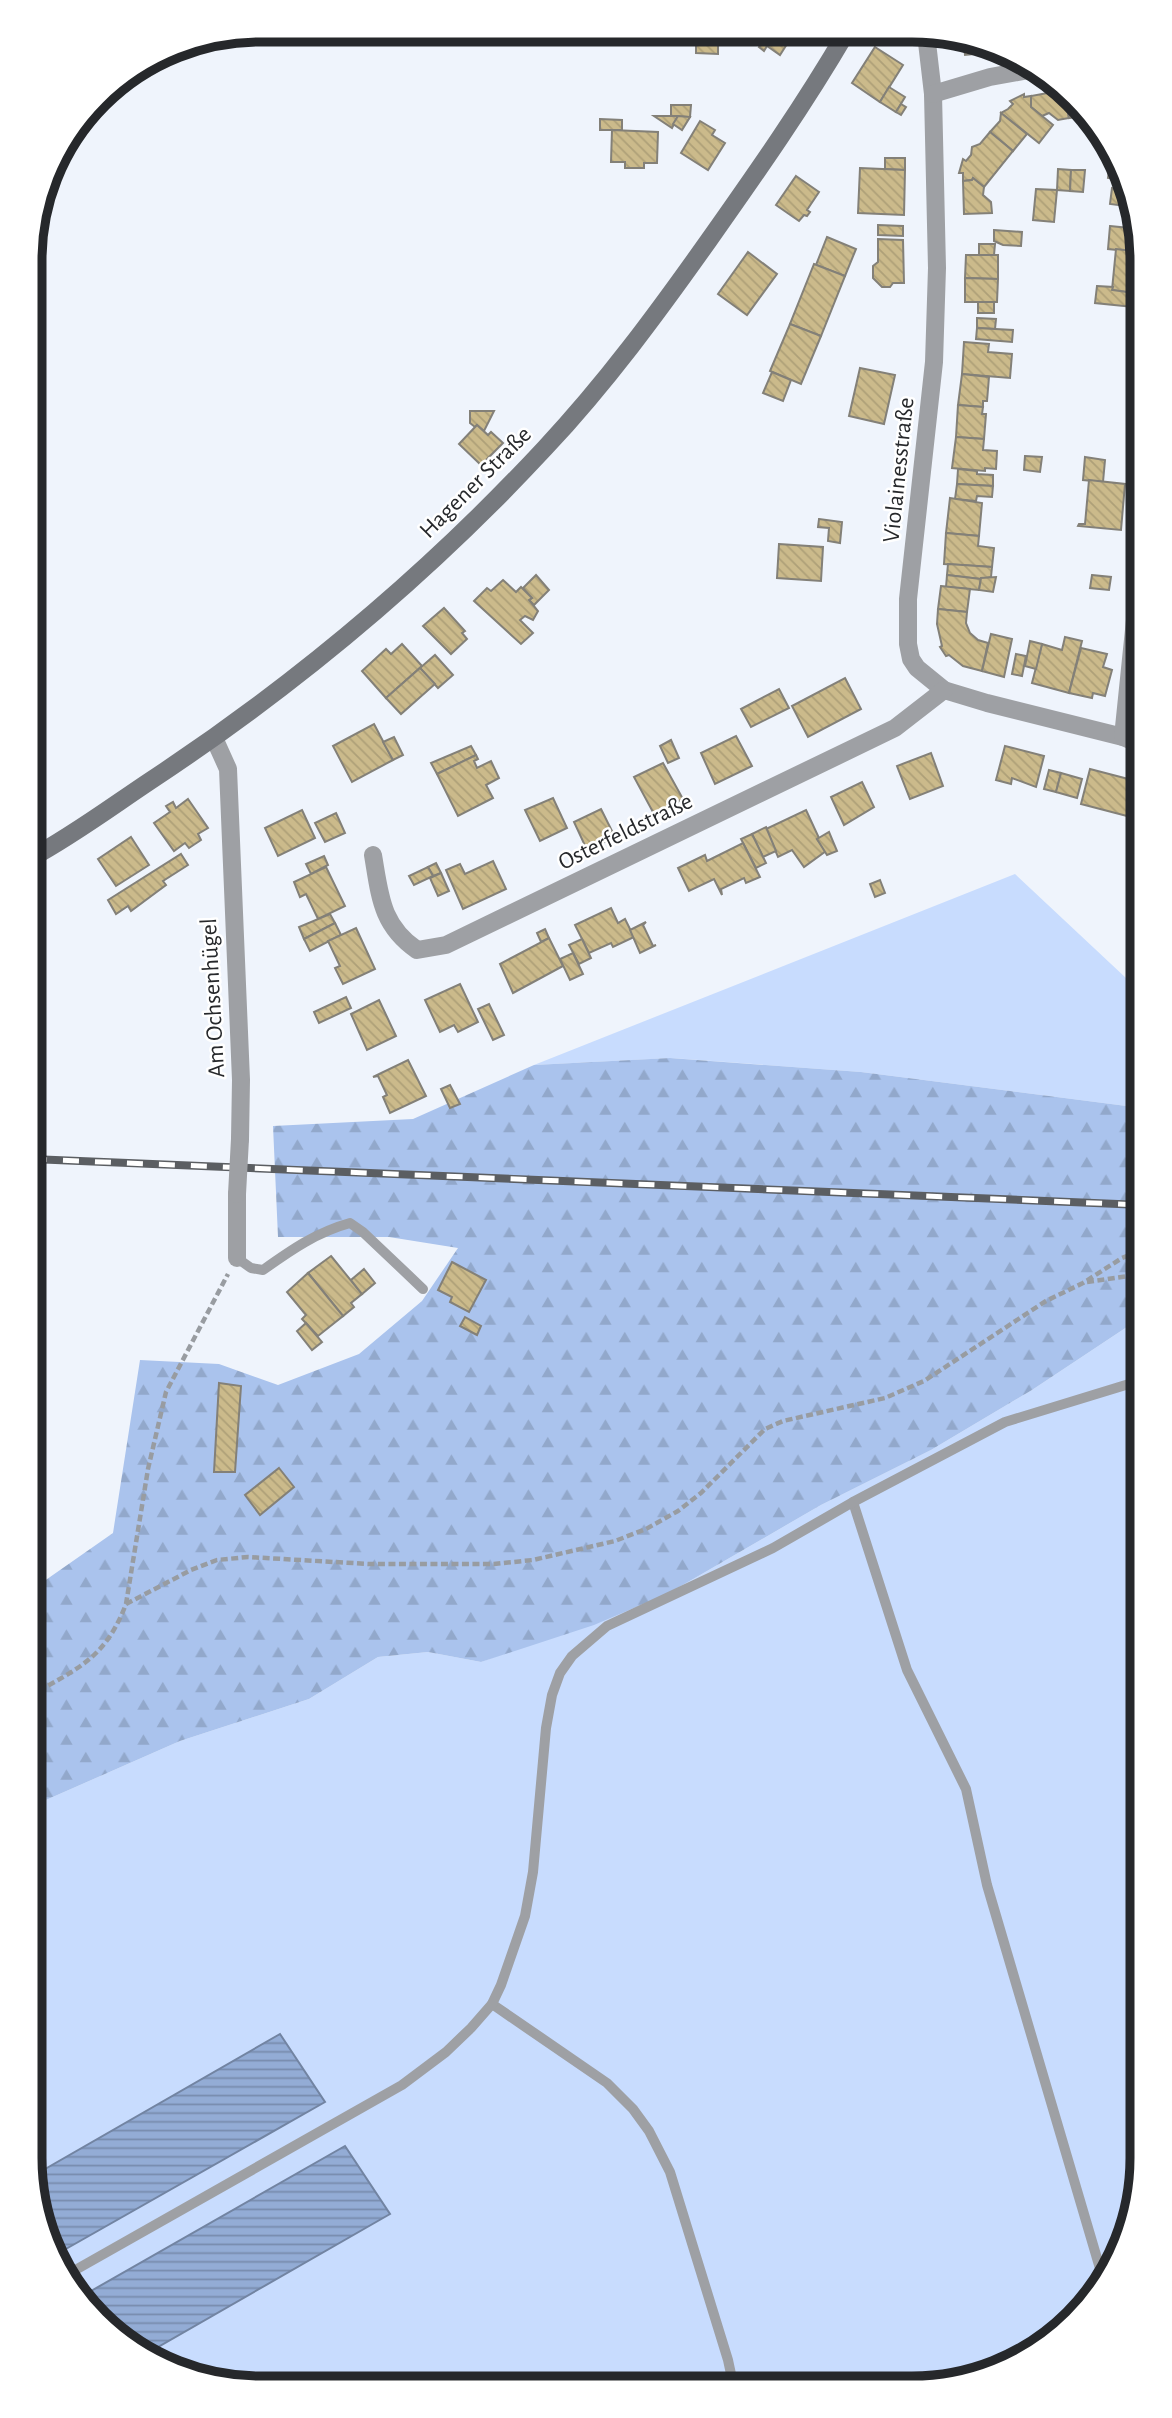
<svg xmlns="http://www.w3.org/2000/svg" width="1172" height="2418" viewBox="0 0 1172 2418" font-family="'Alegreya Sans',sans-serif">
  <defs>
    <pattern id="forest-firs" width="22" height="20" patternUnits="userSpaceOnUse" patternTransform="scale(1.75)"><rect width="22" height="20" fill="#aac3ed"/><path d="M5 1l3.5 6h-7zM16 11l3.5 6h-7z" fill="#92a8cb"/></pattern>
    <pattern id="water-rules" width="6" height="5" patternUnits="userSpaceOnUse" patternTransform="scale(1.75)"><rect width="6" height="5" fill="#93acd5"/><path d="M0 2.5h6" fill="none" stroke="#788cad"/></pattern>
    <pattern id="building-back-hatch" width="6" height="6" patternUnits="userSpaceOnUse" patternTransform="scale(1.75)"><rect width="6" height="6" fill="#cbba8b"/><path d="M-1 5l2 2M0 0l6 6M5-1l2 2" fill="none" stroke="#aea078"/></pattern>
  </defs>
  <rect width="100%" height="100%" fill="#eff4fc"/>
  <!-- green -->
  <g fill="#c8dcfe">
    <path d="M1015 874 1142 993V1108L861 1072 671 1058 534 1065Z"/>
    <path d="M1142 1317V2174L1125 2246 1095 2299 1040 2349 986 2376 912 2388 229 2386 158 2365 108 2331 42 2232 30 2158V1807L180 1741 309 1699 378 1657 428 1652 481 1662 669 1593 821 1505 931 1450 1032 1390Z"/>
  </g>
  <!-- forest -->
  <path fill="url(#forest-firs)" d="M670 1058 861 1072 1142 1108V1317L1032 1390 931 1450 821 1505 669 1593 594 1625 481 1662 428 1652 378 1657 309 1699 180 1741 30 1807V1591L113 1533 140 1360 219 1364 278 1385 359 1354 422 1301 458 1248 389 1237H278L273 1126 413 1119 534 1065Z"/>
  <!-- water -->
  <g fill="url(#water-rules)" stroke="#7284a2" stroke-width="2">
    <path d="M280 2034 325 2102 57 2254 42 2232 33 2176Z"/>
    <path d="M345 2146 390 2214 144 2355 108 2331 84 2295Z"/>
  </g>
  <!-- building -->
  <g fill="url(#building-back-hatch)" stroke="#838078" stroke-width="2">
    <path d="M714 33H736V43L713 42Z"/>
    <path d="M758 33H794L780 55 767 46 764 51 759 47 762 43 755 39Z"/>
    <path d="M963 37 978 45 964 46Z"/>
    <path d="M696 39 714 40 713 42H718V54L696 53Z"/>
    <path d="M978 45 984 47V53L965 55 964 46Z"/>
    <path d="M875 47 903 65 880 102 852 83Z"/>
    <path d="M889 87 905 97 896 112 880 102Z"/>
    <path d="M1064 90 1069 118 1058 120 1049 113 1042 116 1031 107V96Z"/>
    <path d="M1024 94V97L1031 96V107L1053 125 1039 143 1001 113 1008 109 1013 104 1010 101Z"/>
    <path d="M1069 95 1083 116 1069 118 1067 107 1071 106Z"/>
    <path d="M901 104 906 107 901 115 896 112Z"/>
    <path d="M671 105H691L690 117 671 116Z"/>
    <path d="M1001 113 1027 134 1013 151 990 132 1000 121Z"/>
    <path d="M654 116H678L672 128Z"/>
    <path d="M678 116 690 117 682 130 673 124Z"/>
    <path d="M600 119 622 120V130H600Z"/>
    <path d="M700 121 715 130 712 135 725 143 708 170 681 153Z"/>
    <path d="M612 130 658 132 657 163H644V168H625V162H611Z"/>
    <path d="M990 132 1013 151 984 187 973 178 972 180 963 181V173H959L963 159 966 161 971 155 972 147 980 144Z"/>
    <path d="M885 158H905V170L885 169Z"/>
    <path d="M1110 161H1114L1130 186 1134 207 1110 204 1112 188 1115 189 1116 179 1108 178Z"/>
    <path d="M860 168 905 170 904 215 858 213Z"/>
    <path d="M1058 169 1071 170 1070 191 1057 190Z"/>
    <path d="M1071 170H1085L1083 192 1070 191Z"/>
    <path d="M796 176 819 192 807 210 810 212 807 216 804 215 799 221 776 205Z"/>
    <path d="M973 178 984 187 983 195 991 202 992 213 964 214 963 181 972 180Z"/>
    <path d="M1036 189 1057 190 1054 222 1033 220Z"/>
    <path d="M1124 205 1134 207 1135 218 1123 216Z"/>
    <path d="M878 225 903 226V236L878 235Z"/>
    <path d="M1110 226 1129 228 1127 251 1108 249Z"/>
    <path d="M994 230 1022 232 1021 246 1003 245 994 241Z"/>
    <path d="M827 237 856 249 845 276 816 265Z"/>
    <path d="M878 239 903 240 904 283H893L890 287H882L873 278V266L878 262Z"/>
    <path d="M979 244H995L994 255H979Z"/>
    <path d="M1116 249 1141 252 1142 294 1112 290Z"/>
    <path d="M748 252 777 274 747 315 718 294Z"/>
    <path d="M966 255H998V279L965 278Z"/>
    <path d="M814 264 845 276 821 336 790 324Z"/>
    <path d="M965 278 998 279 997 302H965Z"/>
    <path d="M1097 286 1113 287 1112 290 1134 293 1133 307 1095 303Z"/>
    <rect x="978" y="302" width="16" height="11"/>
    <path d="M977 318 996 319 995 329 977 328Z"/>
    <path d="M790 324 821 336 801 384 770 371Z"/>
    <path d="M977 328 1013 330 1012 342 976 339Z"/>
    <path d="M964 342 989 344 988 352 1012 354 1010 378 962 374Z"/>
    <path d="M860 368 895 375 884 424 849 416Z"/>
    <path d="M772 372 791 380 783 401 763 393Z"/>
    <path d="M962 374 989 377 987 401H983V407L958 405Z"/>
    <path d="M958 405 983 407 982 414H986L984 439 956 437Z"/>
    <path d="M470 411H494L484 431 477 425 475 427 470 423Z"/>
    <path d="M477 425 488 435 491 432 503 443 481 465 459 444Z"/>
    <path d="M956 437 984 439 983 450 997 451 996 469 985 468V471L952 468Z"/>
    <path d="M1025 456 1042 457 1040 472 1024 470Z"/>
    <path d="M1085 457 1105 460 1103 482 1083 480Z"/>
    <path d="M958 469 977 471V474L993 475V486L957 484Z"/>
    <path d="M1089 480 1125 484 1121 530 1078 526 1079 524H1085Z"/>
    <path d="M957 484 993 486 992 497 977 496 976 501 955 499Z"/>
    <path d="M950 498 982 503 979 536 946 533Z"/>
    <path d="M819 519 842 522 840 543 828 541 829 528 818 527Z"/>
    <path d="M946 533 979 536 978 546 994 548 992 567 944 564Z"/>
    <path d="M779 544 823 547 821 581 777 578Z"/>
    <path d="M948 564 992 567 991 577 981 579 947 575Z"/>
    <path d="M536 575 549 590 534 605 529 600 532 598 523 588Z"/>
    <path d="M947 575 981 579 979 590 946 587Z"/>
    <path d="M1092 575 1111 577 1109 590 1090 588Z"/>
    <path d="M996 577 993 592 979 590 981 578Z"/>
    <path d="M503 580 516 592 521 587 532 598 529 600 538 611 533 620 525 616 520 620 533 633 521 644 474 601 487 588 491 591Z"/>
    <path d="M941 586 970 589 967 612 938 609Z"/>
    <path d="M444 608 465 631 462 633 467 639 451 654 423 626Z"/>
    <path d="M938 609 967 612 966 623 970 633 978 640 988 643 982 671 963 666 949 655 946 656 940 647 942 646 937 624Z"/>
    <path d="M991 634 1012 639 1004 677 982 671Z"/>
    <path d="M1065 637 1082 641 1069 693 1032 683 1042 644 1062 650Z"/>
    <path d="M1030 641 1042 644 1036 669 1025 666Z"/>
    <path d="M402 644 422 666 386 698 362 671 386 649 391 654Z"/>
    <path d="M1081 648 1107 654 1103 667 1112 670 1105 696 1093 693 1092 698 1069 693Z"/>
    <path d="M1016 654 1026 656 1022 676 1012 674Z"/>
    <path d="M435 655 453 675 438 688 420 668Z"/>
    <path d="M420 668 435 684 401 714 386 698Z"/>
    <path d="M845 678 861 709 808 737 792 706Z"/>
    <path d="M779 689 789 708 751 727 741 709Z"/>
    <path d="M374 724 393 760 352 782 333 746Z"/>
    <path d="M736 736 752 766 715 784 701 753Z"/>
    <path d="M394 737 403 755 393 760 383 742Z"/>
    <path d="M671 740 679 758 668 763 660 746Z"/>
    <path d="M471 746 476 755 437 774 431 763Z"/>
    <path d="M1005 746 1044 756 1036 787 1012 778 1011 784 996 780Z"/>
    <path d="M931 753 943 786 910 799 897 766Z"/>
    <path d="M476 755 478 759 474 761 477 768 491 761 499 778 486 785 493 798 458 816 437 774Z"/>
    <path d="M663 763 683 799 654 814 634 777Z"/>
    <path d="M1090 769 1136 781 1127 816 1081 804Z"/>
    <path d="M1049 770 1061 773 1056 792 1044 789Z"/>
    <path d="M1061 773 1082 779 1077 798 1056 792Z"/>
    <path d="M862 782 874 807 844 825 831 797Z"/>
    <path d="M553 798 567 828 540 841 525 810Z"/>
    <path d="M188 799 208 828 198 834 201 840 189 848 185 843 174 851 154 823 170 812 166 806 173 802 176 808Z"/>
    <path d="M601 809 615 837 587 850 574 822Z"/>
    <path d="M302 810 315 838 278 856 265 828Z"/>
    <path d="M806 810 819 838 817 839 826 851 804 867 792 850 778 857 766 829Z"/>
    <path d="M336 813 345 833 325 842 315 823Z"/>
    <path d="M766 827 776 851 763 857 752 834Z"/>
    <path d="M829 832 837 851 827 855 817 839Z"/>
    <path d="M752 834 766 863 756 868 741 839Z"/>
    <path d="M131 837 149 865 116 886 98 859Z"/>
    <path d="M743 843 760 877 746 883 744 878 721 889 722 895 714 879 689 891 678 868 705 855 707 861Z"/>
    <path d="M181 854 188 865 163 881 166 885 131 911 128 906 116 914 108 900Z"/>
    <path d="M324 856 328 865 311 874 306 864Z"/>
    <path d="M493 861 506 889 463 909 446 870 460 864 465 874Z"/>
    <path d="M436 863 441 873 433 876 428 867Z"/>
    <path d="M326 867 345 906 318 919 306 894 300 897 294 882Z"/>
    <path d="M428 867 433 876 414 885 409 876Z"/>
    <path d="M441 873 449 891 438 896 430 878Z"/>
    <path d="M880 880 885 893 875 897 870 884Z"/>
    <path d="M611 908 618 923 625 919 634 937 613 947 611 943 589 953 575 925Z"/>
    <path d="M330 914 335 923 304 939 299 927Z"/>
    <path d="M646 922 643 925 653 946 656 945 640 953 630 930Z"/>
    <path d="M335 923 341 935 310 951 304 939Z"/>
    <path d="M356 928 375 969 343 984 335 968 340 966 328 941Z"/>
    <path d="M545 929 549 938 541 942 537 933Z"/>
    <path d="M549 938 563 966 513 993 500 964Z"/>
    <path d="M582 939 591 958 579 964 569 945Z"/>
    <path d="M573 953 583 974 570 980 560 959Z"/>
    <path d="M460 984 478 1022 458 1032 454 1025 440 1032 425 1000Z"/>
    <path d="M346 997 351 1008 319 1023 314 1012Z"/>
    <path d="M379 1000 396 1036 367 1050 351 1014Z"/>
    <path d="M489 1004 504 1035 493 1040 478 1009Z"/>
    <path d="M408 1060 426 1096 390 1113 383 1097 387 1095 378 1076 373 1077Z"/>
    <path d="M450 1085 460 1104 450 1108 441 1089Z"/>
    <path d="M331 1256 362 1294 351 1303 354 1307 343 1316 308 1273Z"/>
    <path d="M452 1262 486 1280 469 1312 450 1302 452 1297 438 1290Z"/>
    <path d="M364 1269 375 1283 362 1294 351 1280Z"/>
    <path d="M308 1273 343 1316 318 1336 302 1319 306 1315 287 1292Z"/>
    <path d="M465 1317 481 1326 477 1335 460 1326Z"/>
    <path d="M306 1323 322 1342 312 1350 297 1331Z"/>
    <path d="M219 1383 241 1386 235 1472H214Z"/>
    <path d="M279 1468 294 1487 260 1515 245 1495Z"/>
  </g>
  <g fill="none" stroke-linecap="round" stroke-linejoin="round">
    <!-- path -->
    <g stroke="#989ca1" stroke-width="4.5" stroke-dasharray="7 3.5" stroke-linecap="butt">
      <path d="M1087 1282 1142 1274"/>
      <path d="M126 1604 191 1570 217 1560 248 1557 369 1564H494L533 1560 615 1541 646 1529 678 1511 701 1493 765 1429 783 1421 885 1398 924 1381 1046 1301 1083 1283 1122 1258 1142 1250"/>
      <path d="M30 1696C78 1668 105 1659 126 1604L148 1469 166 1392 228 1274"/>
    </g>
    <!-- service -->
    <g stroke="#9ea0a4" stroke-width="10">
      <path d="M237 1258 251 1268 263 1270C291 1250 317 1232 350 1223L363 1232 423 1289"/>
      <path d="M853 1502 907 1670 966 1789 987 1885 1104 2282"/>
      <path d="M492 2004 607 2083 633 2109 649 2131 670 2172 728 2360 734 2388"/>
      <path d="M70 2273 402 2085 446 2052 471 2028 492 2004 501 1985 525 1916 533 1872 546 1728 552 1695 560 1673 572 1656 607 1626 773 1548 853 1502 1005 1422 1142 1380"/>
    </g>
    <!-- minor -->
    <g stroke="#9ea0a4" stroke-width="18">
      <path d="M926 34 933 94 937 268 934 362 908 599V644L911 659 917 668 944 690 987 703 1123 737 1142 745"/>
      <path d="M933 94 990 77 1029 70"/>
      <path d="M1123 737 1142 552"/>
      <path d="M214 738 228 769 241 1080 240 1139"/>
      <path d="M373 855C380 896 381 925 417 950L446 945 895 728 944 690"/>
      <path d="M237 1258V1194"/>
    </g>
    <!-- secondary -->
    <path stroke="#76797e" stroke-width="18" d="M31 858C72 836 111 807 150 781 294 686 428 574 545 448 606 383 658 312 709 240 757 172 804 105 846 33"/>
    <!-- rail casing -->
    <g stroke="#5b5e62" stroke-width="8">
      <path id="rail" d="M31 1159 1142 1205"/>
    </g>
    <!-- rail -->
    <use href="#rail" stroke="#fff" stroke-width="5" stroke-dasharray="16" stroke-linecap="butt"/>
    <!-- minor-bridge -->
    <path stroke="#9ea0a4" stroke-width="18" d="M237 1194 240 1139"/>
  </g>
  <g text-anchor="middle" stroke-width="5" stroke-linejoin="round" paint-order="stroke">
    <!-- street labels -->
    <g font-size="24" fill="#26282b" stroke="#fff">
      <text transform="translate(898 470) rotate(-84)" y="8">Violainesstraße</text>
      <text transform="translate(475 482) rotate(-45)" y="8">Hagener Straße</text>
      <text transform="translate(625 831) rotate(-26)" y="8">Osterfeldstraße</text>
      <text transform="translate(212 998) rotate(-93)" y="8">Am Ochsenhügel</text>
    </g>
  </g>
  <!-- crop -->
  <path d="M0 0H1172V2418H0ZM260 42H912A218 218 0 0 1 1130 260V2158A218 218 0 0 1 912 2376H260A218 218 0 0 1 42 2158V260A218 218 0 0 1 260 42Z" fill="#fff" fill-rule="evenodd"/>
  <path fill="none" stroke="#26282b" stroke-width="9" d="M260 42H912A218 218 0 0 1 1130 260V2158A218 218 0 0 1 912 2376H260A218 218 0 0 1 42 2158V260A218 218 0 0 1 260 42Z"/>
</svg>
